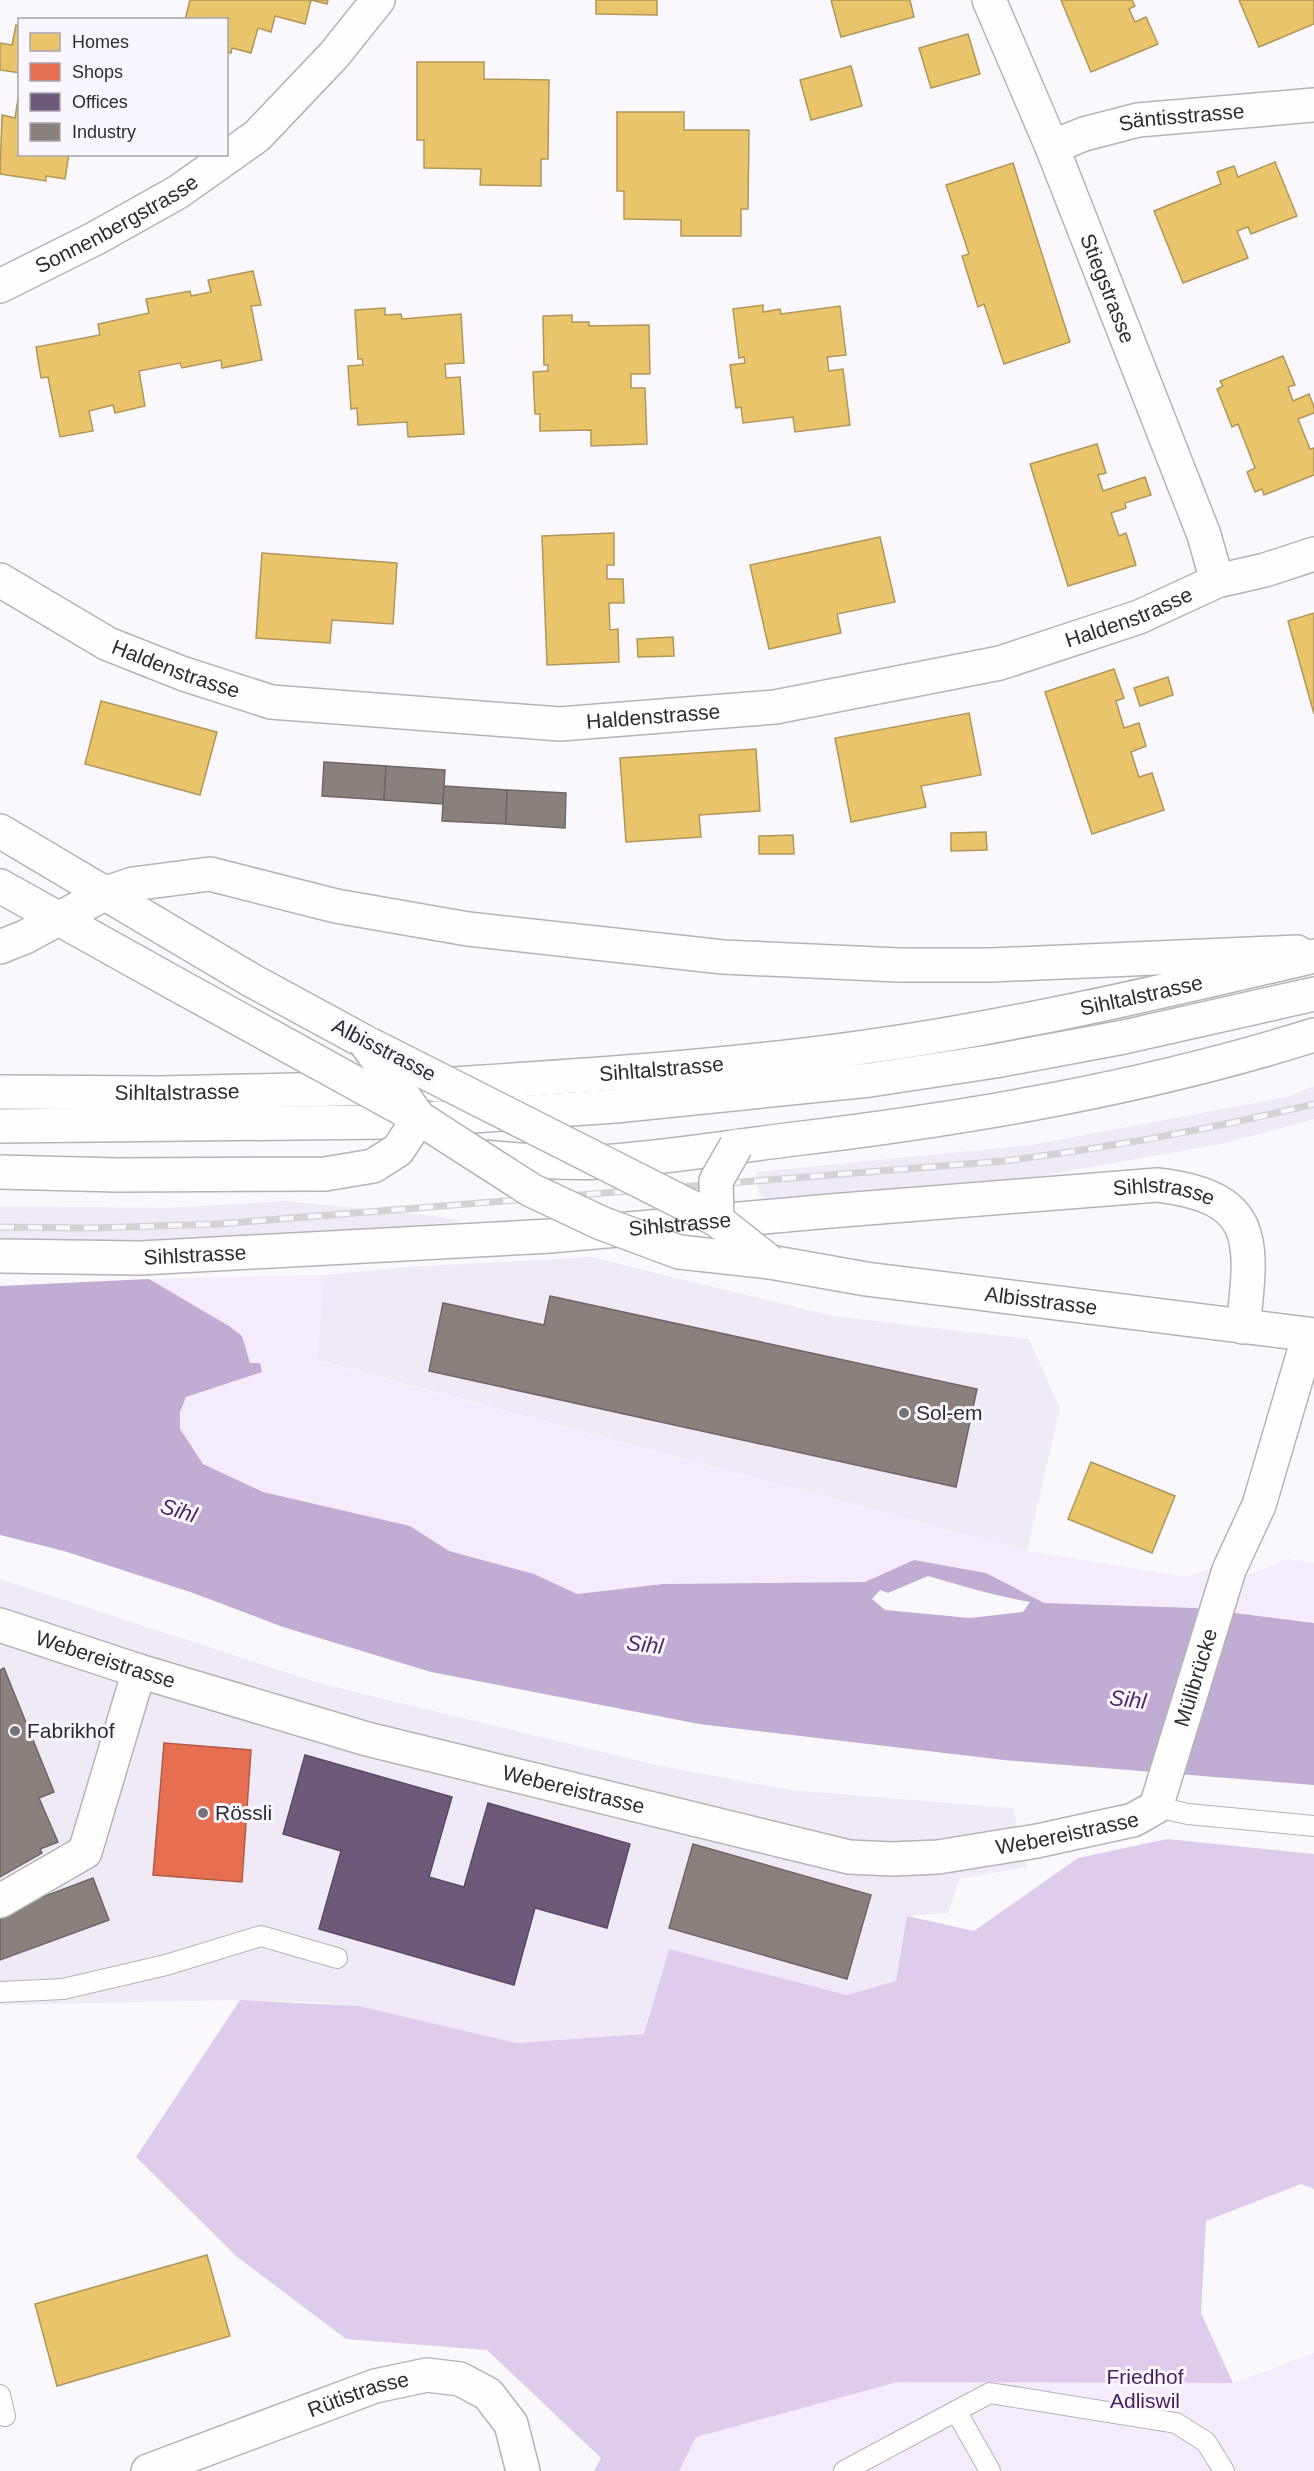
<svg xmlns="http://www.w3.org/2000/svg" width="1314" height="2471" viewBox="0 0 1314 2471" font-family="Arial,sans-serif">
  <rect width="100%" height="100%" fill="#faf8fd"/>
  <!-- built -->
  <g fill="#f0eaf6">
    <path d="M1314 1086V1119L1227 1143 1035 1177 767 1198 759 1195 756 1172 1031 1145 1286 1097Z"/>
    <path d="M286 1201 437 1216 461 1222 266 1236 107 1243 0 1242V1206L166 1208Z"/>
    <path d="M591 1257 833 1316 1029 1339 1060 1408 1027 1551 317 1360 323 1275 406 1267Z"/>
    <path d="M0 1579 319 1683 656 1765 791 1790 1013 1808 1027 1867 960 1879 948 1913 907 1916 896 1981 847 1995 669 1949 644 2034 516 2043 359 2006 311 2002 240 2000 0 2005Z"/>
  </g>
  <!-- green -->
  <g fill="#f4ebfd">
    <path d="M323 1275 318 1361 1027 1551 1187 1577 1215 1566 1247 1575 1288 1559 1314 1563V1623L1195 1608 1044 1603 986 1573 914 1560 865 1582 663 1584 577 1594 533 1574 449 1551 410 1526 263 1492 203 1464 180 1429V1412L186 1397 262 1372 259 1363H250L241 1336 229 1326 149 1279Z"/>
    <path d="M1168 2236 1233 2383 1314 2353V2471H626L730 2362Z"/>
  </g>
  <!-- forest -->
  <path fill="#ddccec" d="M1167 1839 1314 1854V2189L1301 2184 1206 2221 1201 2314 1233 2383 897 2382 696 2437 679 2471H594L601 2458 487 2350 346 2339 236 2256 136 2157 240 2000 359 2006 516 2043 644 2034 669 1949 847 1995 896 1981 907 1916 974 1931 1078 1858Z"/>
  <!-- water -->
  <path fill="#c1acd3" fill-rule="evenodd" d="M149 1279 229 1326 242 1336 250 1363H260L262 1372 186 1397 180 1412V1429L203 1464 263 1492 410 1526 449 1551 534 1574 577 1594 663 1584 865 1582 914 1560 986 1573 1044 1603 1195 1608 1314 1623V1785L1004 1760 699 1724 431 1672 283 1627 193 1593 64 1551 0 1535V1286ZM928 1576C962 1586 996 1596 1030 1602L1023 1612 970 1618 885 1610 872 1599 880 1590 888 1593Z"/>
  <!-- homes -->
  <g fill="#e9c46a" stroke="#b19659" stroke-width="1.5">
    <path d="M190 0H328L327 4 311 0 305 24 275 16 271 32 258 28 251 53 232 48 231 53 226 52V20H185Z"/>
    <path d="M596 0H657V15L596 14Z"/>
    <path d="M831 0H910L914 17 841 37Z"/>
    <path d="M1061 0H1132L1135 6 1129 9 1135 22 1146 17 1158 44 1091 72Z"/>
    <path d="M1239 0H1314V24L1259 47Z"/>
    <path d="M16 25 20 26V73L0 70V43L12 45Z"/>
    <path d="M968 34 980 74 931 88 919 48Z"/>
    <path d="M417 62H484V79L549 80 548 159H541V186L480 185 481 169 424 168V140H417Z"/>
    <path d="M851 66 862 106 811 120 800 80Z"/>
    <path d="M20 86V154H69L65 179 46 176V181L0 174 2 115 15 118Z"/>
    <path d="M617 112H684V130H749L748 209H741V236H681V220L624 219V191H617Z"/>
    <path d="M1275 162 1297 216 1251 234 1248 227 1237 231 1248 258 1183 283 1154 211 1221 184 1217 172 1234 166 1238 177Z"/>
    <path d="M1013 163 1070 342 1004 364 984 304 978 307 962 256 969 254 946 185Z"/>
    <path d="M253 271 261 305 251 306 262 360 222 368 221 360 182 368 180 363 139 371 145 406 115 413 113 405 89 411 93 431 60 437 48 377 41 378 36 347 100 335 98 324 149 313 146 299 190 291 191 296 211 292 208 280Z"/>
    <path d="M763 305V312L780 309 781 314 840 306 846 355 827 357 829 371 843 369 850 425 795 432 793 417 743 423 741 407 736 408 730 365 745 363 744 357 739 358 733 309Z"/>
    <path d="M385 308V315L401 314 402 319 461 314 464 363 445 364 446 378 460 377 464 434 408 437 407 422 358 425 357 408 351 409 348 366 363 365 362 359H358L355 310Z"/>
    <path d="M572 315V322H589V326L649 325 650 374H631V388H645L647 444 591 446V430L540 431V414H535L533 372 548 371V365H544L543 316Z"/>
    <path d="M1283 356 1295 385 1288 387 1293 401 1309 394 1314 407V413L1298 419 1310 449 1314 448V475L1264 495 1262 489 1255 492 1247 472 1255 468 1238 424 1232 427 1217 389 1223 386 1220 381Z"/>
    <path d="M1097 444 1106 473 1098 475 1103 491 1145 477 1151 495 1125 503 1126 508 1111 513 1119 536 1126 533 1136 565 1068 586 1030 464Z"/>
    <path d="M614 533V565H607V579H623L624 603H609L610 630 618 629 619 662 547 665 542 536Z"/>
    <path d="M880 537 895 602 837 614 841 633 769 649 750 565Z"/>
    <path d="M262 553 397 563 393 624 332 620 330 643 256 638Z"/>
    <path d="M1314 613V714L1288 621Z"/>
    <path d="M673 637 674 656 638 657 637 639Z"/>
    <path d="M1114 669 1124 698 1116 701 1124 728 1139 723 1146 746 1131 752 1139 777 1152 773 1164 810 1092 834 1045 692Z"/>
    <path d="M1168 677 1173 695 1140 706 1134 688Z"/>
    <path d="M101 701 217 732 200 795 85 764Z"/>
    <path d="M969 713 981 775 921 786 926 807 851 822 835 738Z"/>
    <path d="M756 749 760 811 699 815 701 837 626 842 620 758Z"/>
    <path d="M986 832 987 850 951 851V833Z"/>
    <path d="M793 835 794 854H759V836Z"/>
    <path d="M1091 1462 1175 1496 1152 1553 1068 1519Z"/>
    <path d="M207 2255 230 2336 57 2386 35 2304Z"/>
  </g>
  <!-- shops -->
  <path fill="#e76f51" stroke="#b05b47" stroke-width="1.5" d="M164 1743 251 1750 242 1882 153 1875Z"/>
  <!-- offices -->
  <path fill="#6d597a" stroke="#5a4b64" stroke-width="1.5" d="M305 1755 452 1797 429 1877 464 1887 488 1803 630 1844 607 1928 535 1908 514 1985 319 1929 341 1851 283 1834Z"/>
  <!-- industry -->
  <g fill="#8a817c" stroke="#6e6766" stroke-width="1.5">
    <path d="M324 762 386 766 384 800 322 796Z"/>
    <path d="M386 766 445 770 443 804 384 800Z"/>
    <path d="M444 786 507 790 506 824 442 821Z"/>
    <path d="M507 790 566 793 565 828 506 824Z"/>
    <path d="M550 1296 977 1389 956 1487 429 1371 443 1303 544 1325Z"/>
    <path d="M4 1668 54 1792 39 1798 58 1842 40 1849 42 1853 0 1877V1670Z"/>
    <path d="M693 1844 871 1895 847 1979 669 1928Z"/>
    <path d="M93 1878 109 1920 0 1960V1913Z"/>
  </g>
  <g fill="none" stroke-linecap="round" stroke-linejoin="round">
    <!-- service casing -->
    <g stroke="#b5b3b8" stroke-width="22">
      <g id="service">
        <path d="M1156 1807 1188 1814 1314 1826"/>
        <path d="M0 1992 63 1989 166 1965 261 1936 337 1958"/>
        <path d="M0 2395 5 2416"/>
        <path d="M956 2411 990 2393 1176 2423 1206 2442 1224 2471"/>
        <path d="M844 2471 956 2411 990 2471"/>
      </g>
    </g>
    <!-- minor casing -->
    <g stroke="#b5b3b8" stroke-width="36">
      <g id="minor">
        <path id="s1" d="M989 0 1052 147 1204 535 1217 581"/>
        <path id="s2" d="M1052 147 1084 134 1138 120 1314 105"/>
        <path id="s3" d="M0 286 96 238 178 192 257 136 334 55 378 0"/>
        <path id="s4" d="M0 580 108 644 184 674 271 702 560 724 775 707 1000 663 1139 617 1217 581 1265 570 1314 554"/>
        <path id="s5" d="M0 1256 141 1258 550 1236 830 1211 1157 1185C1259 1197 1253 1240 1243 1327"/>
        <path id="s6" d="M0 1625 139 1671 367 1739 849 1857 892 1859 938 1857 1037 1841 1133 1820 1156 1807 1229 1570 1259 1505 1309 1335"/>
        <path d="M0 1901 85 1852 139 1671"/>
        <path id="s7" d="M148 2471 375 2386 427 2375 460 2379 488 2394 511 2424 523 2471"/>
      </g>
    </g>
    <!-- secondary casing -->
    <g stroke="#b5b3b8" stroke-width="36">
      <g id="secondary">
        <path d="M0 831 251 980 365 1042"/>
        <path d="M0 886 174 983"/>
        <path d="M0 947 25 937 106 893 133 884 210 874 336 906 468 929 723 957 899 965H991L1297 952"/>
        <path d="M482 1157C521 1160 560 1164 600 1162 664 1158 729 1147 794 1139 970 1118 1145 1088 1314 1035"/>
        <path id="s8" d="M770 1262 866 1279 1314 1335"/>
      </g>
    </g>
    <!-- primary casing -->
    <g stroke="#b5b3b8" stroke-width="36">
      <g id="primary">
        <path id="s9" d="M436 1085C579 1076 723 1067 865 1047 1017 1026 1165 991 1314 956"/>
        <path id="s10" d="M0 1092 163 1093 378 1088"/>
        <path d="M0 1126 387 1122 615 1106 870 1080 995 1061 1124 1037 1314 994"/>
      </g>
    </g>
    <!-- service -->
    <use href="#service" stroke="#fefeff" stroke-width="20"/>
    <!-- minor -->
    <use href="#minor" stroke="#fefeff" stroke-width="33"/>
    <!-- secondary -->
    <use href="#secondary" stroke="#fefeff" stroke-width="33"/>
    <!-- primary -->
    <use href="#primary" stroke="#fefeff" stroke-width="33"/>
    <!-- rail casing -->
    <g stroke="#d4d3d4" stroke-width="7">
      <path id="rail" d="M0 1227 91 1228 218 1224 1004 1161C1109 1148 1212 1129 1314 1104"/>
    </g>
    <!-- rail -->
    <use href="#rail" stroke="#faf6ff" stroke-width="4.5" stroke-dasharray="14" stroke-linecap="butt"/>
    <!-- secondary-bridge casing -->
    <g stroke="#b5b3b8" stroke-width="36" stroke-linecap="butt">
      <g id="secondary-bridge">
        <path d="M174 983 419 1118 531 1190 601 1223 679 1252 770 1262"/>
        <path d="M369 1044 717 1220 770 1262"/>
        <path d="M0 1172 117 1175 325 1174 373 1166 398 1150 419 1118 365 1042"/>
        <path d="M717 1220 716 1181 736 1146"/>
      </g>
    </g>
    <!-- secondary-bridge -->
    <use href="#secondary-bridge" stroke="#fefeff" stroke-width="33"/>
  </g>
  <!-- markers -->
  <g fill="#757378" stroke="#faf6ff" stroke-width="2">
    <circle cx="904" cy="1413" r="6"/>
    <circle cx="15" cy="1731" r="6"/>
    <circle cx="203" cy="1813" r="6"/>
  </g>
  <g text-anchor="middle" stroke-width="6" stroke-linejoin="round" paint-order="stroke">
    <!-- street labels -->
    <g font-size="21" fill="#2e2b31" stroke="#faf6ff">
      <text dy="7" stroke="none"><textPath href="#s2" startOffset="134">Säntisstrasse</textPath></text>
      <text dy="7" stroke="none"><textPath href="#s3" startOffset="132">Sonnenbergstrasse</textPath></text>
      <text dy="7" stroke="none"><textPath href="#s1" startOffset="312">Stiegstrasse</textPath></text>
      <text dy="7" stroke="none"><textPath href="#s4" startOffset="1170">Haldenstrasse</textPath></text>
      <text dy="7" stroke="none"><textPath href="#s4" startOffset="198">Haldenstrasse</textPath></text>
      <text dy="7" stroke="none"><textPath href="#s4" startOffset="682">Haldenstrasse</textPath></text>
      <text dy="7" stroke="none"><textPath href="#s9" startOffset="712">Sihltalstrasse</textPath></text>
      <text transform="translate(384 1050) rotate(27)" y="7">Albisstrasse</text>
      <text dy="7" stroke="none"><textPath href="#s9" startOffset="226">Sihltalstrasse</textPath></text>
      <text dy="7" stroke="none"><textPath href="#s10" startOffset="177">Sihltalstrasse</textPath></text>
      <text dy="7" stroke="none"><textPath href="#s5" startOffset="1167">Sihlstrasse</textPath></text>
      <text dy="7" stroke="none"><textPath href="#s5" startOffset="681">Sihlstrasse</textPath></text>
      <text dy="7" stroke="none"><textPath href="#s5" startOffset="195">Sihlstrasse</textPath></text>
      <text dy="7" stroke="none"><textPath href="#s8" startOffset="274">Albisstrasse</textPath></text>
      <text dy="7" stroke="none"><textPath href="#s6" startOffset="111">Webereistrasse</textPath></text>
      <text dy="7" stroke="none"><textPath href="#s6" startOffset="1330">Mülibrücke</textPath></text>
      <text dy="7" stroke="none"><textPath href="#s6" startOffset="597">Webereistrasse</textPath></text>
      <text dy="7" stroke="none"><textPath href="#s6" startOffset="1101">Webereistrasse</textPath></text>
      <text dy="7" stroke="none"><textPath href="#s7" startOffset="224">Rütistrasse</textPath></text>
    </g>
    <!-- poi labels -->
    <g font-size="21" fill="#2e2b31" stroke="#faf6ff" text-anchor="start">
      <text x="916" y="1420">Sol-em</text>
      <text x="27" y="1738">Fabrikhof</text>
      <text x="215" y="1820">Rössli</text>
    </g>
    <!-- park labels -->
    <g font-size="21" fill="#461f60" stroke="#faf6ff">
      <text x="1145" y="2384">Friedhof<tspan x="1145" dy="24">Adliswil</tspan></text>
    </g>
    <!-- water labels -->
    <g font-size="22" font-style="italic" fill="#50296b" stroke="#faf6ff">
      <text transform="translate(179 1510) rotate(17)" y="8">Sihl</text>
      <text transform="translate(645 1644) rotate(7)" y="8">Sihl</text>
      <text transform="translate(1128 1699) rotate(7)" y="8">Sihl</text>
    </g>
  </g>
  <!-- legend -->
  <rect x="18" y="18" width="210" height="138" fill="#faf6ff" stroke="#a8a5ad" stroke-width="1.5"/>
  <rect x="30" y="33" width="30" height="18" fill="#e9c46a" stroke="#a8a5ad" stroke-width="1.5"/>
  <text x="72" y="48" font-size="18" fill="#2e2b31">Homes</text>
  <rect x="30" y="63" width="30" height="18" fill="#e76f51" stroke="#a8a5ad" stroke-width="1.5"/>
  <text x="72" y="78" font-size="18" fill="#2e2b31">Shops</text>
  <rect x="30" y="93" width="30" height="18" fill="#6d597a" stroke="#a8a5ad" stroke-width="1.5"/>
  <text x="72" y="108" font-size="18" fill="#2e2b31">Offices</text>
  <rect x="30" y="123" width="30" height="18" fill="#8a817c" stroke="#a8a5ad" stroke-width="1.5"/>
  <text x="72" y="138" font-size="18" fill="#2e2b31">Industry</text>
</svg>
